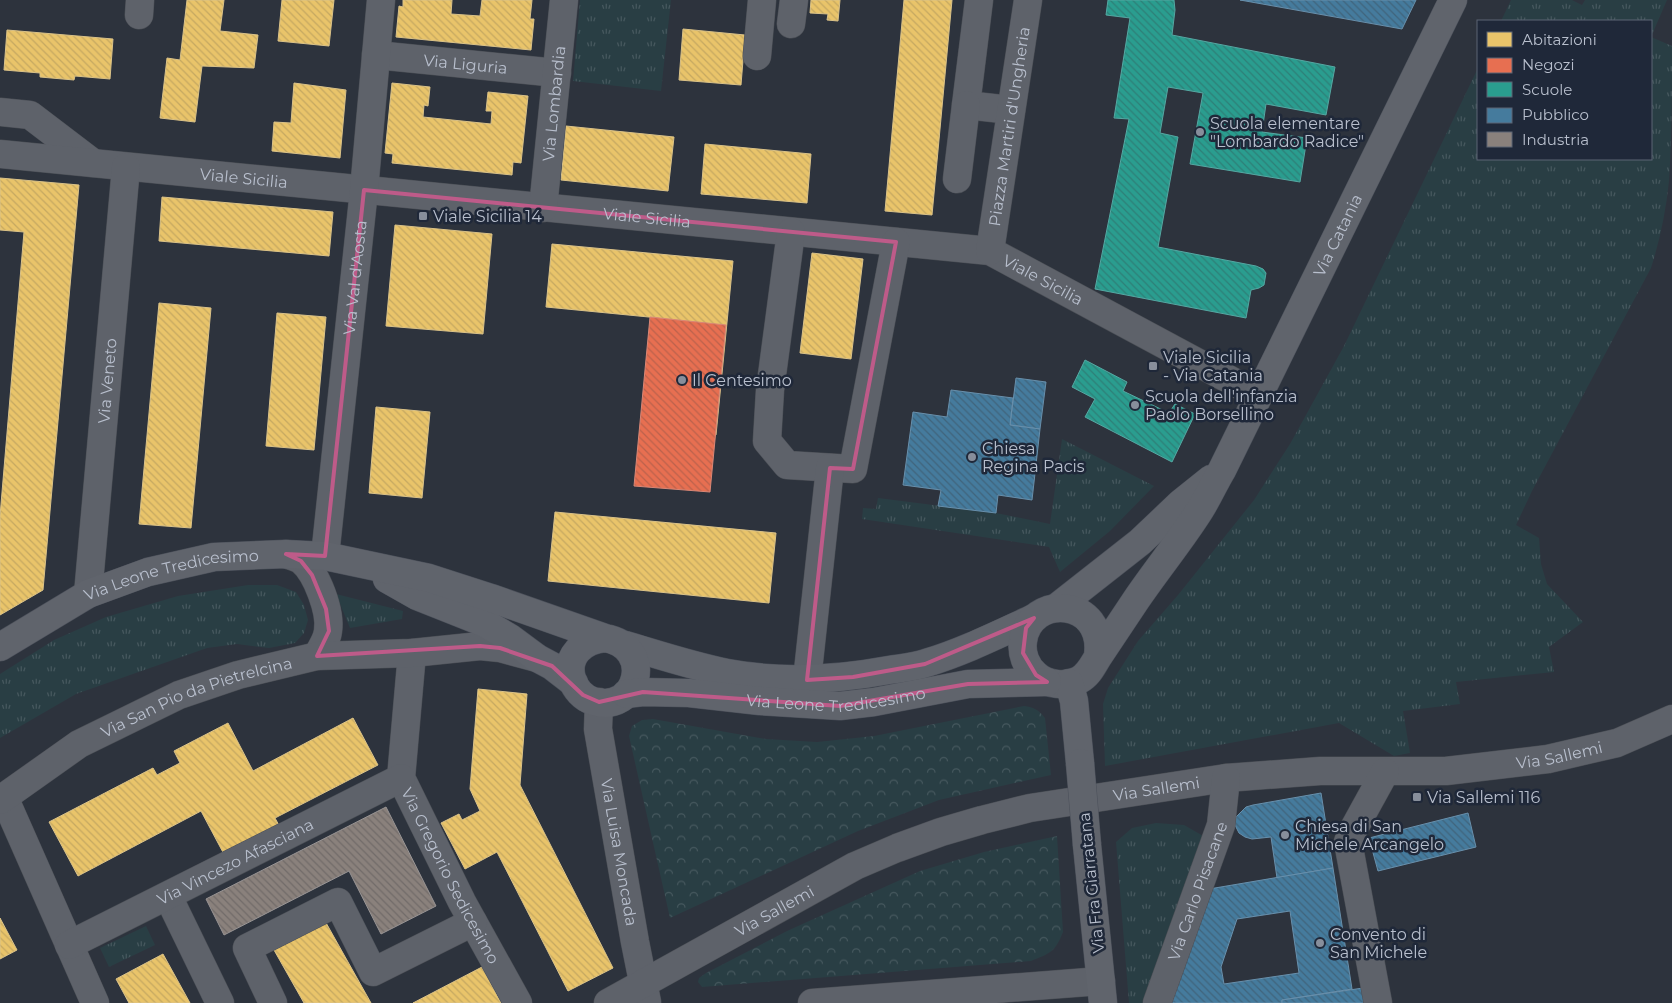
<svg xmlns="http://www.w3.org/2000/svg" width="1672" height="1003" viewBox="0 0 1672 1003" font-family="Montserrat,sans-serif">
  <defs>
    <pattern id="grass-tufts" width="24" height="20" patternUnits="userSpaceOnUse" patternTransform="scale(1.25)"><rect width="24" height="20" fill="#293e44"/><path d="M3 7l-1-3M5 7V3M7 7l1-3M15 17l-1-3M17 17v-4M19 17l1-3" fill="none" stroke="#46585e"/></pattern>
    <pattern id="park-crowns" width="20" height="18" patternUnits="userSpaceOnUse" patternTransform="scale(1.25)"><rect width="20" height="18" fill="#293e44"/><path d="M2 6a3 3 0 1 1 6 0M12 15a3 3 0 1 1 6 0" fill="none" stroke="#46585e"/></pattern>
    <pattern id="homes-back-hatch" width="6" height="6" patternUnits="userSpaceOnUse" patternTransform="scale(1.25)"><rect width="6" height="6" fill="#e9c46a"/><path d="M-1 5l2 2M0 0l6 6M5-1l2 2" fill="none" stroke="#c5a861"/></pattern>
    <pattern id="shops-back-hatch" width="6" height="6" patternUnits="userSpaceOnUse" patternTransform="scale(1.25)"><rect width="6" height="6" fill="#e76f51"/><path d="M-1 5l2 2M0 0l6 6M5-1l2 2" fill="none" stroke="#bb624c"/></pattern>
    <pattern id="schools-back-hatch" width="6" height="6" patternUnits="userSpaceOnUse" patternTransform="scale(1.25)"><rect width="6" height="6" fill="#2a9d8f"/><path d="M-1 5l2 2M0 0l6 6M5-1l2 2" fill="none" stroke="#2e7f77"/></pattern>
    <pattern id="public-back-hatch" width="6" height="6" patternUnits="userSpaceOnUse" patternTransform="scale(1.25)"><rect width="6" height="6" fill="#457b9d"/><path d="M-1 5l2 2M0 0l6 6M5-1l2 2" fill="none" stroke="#40647c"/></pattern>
    <pattern id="industry-back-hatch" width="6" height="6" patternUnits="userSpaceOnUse" patternTransform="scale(1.25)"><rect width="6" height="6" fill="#8a817c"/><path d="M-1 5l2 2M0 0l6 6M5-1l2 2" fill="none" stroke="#716b69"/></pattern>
  </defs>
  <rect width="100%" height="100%" fill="#2d333d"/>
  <!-- grass -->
  <g fill="url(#grass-tufts)">
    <path d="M580 0H671L661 91 573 81Z"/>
    <path d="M1511 0H1572L1582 5 1585 0H1667L1651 37 1672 46C1672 91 1672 137 1669 181 1666 211 1660 240 1651 268L1532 491 1516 525 1539 538 1541 564 1547 584 1583 622 1549 647 1554 672 1456 682 1460 704 1403 711 1410 753 1394 756 1339 723 1105 766 1103 704 1108 688 1138 641 1178 595 1254 500 1290 444 1344 346 1478 68V159H1651V21H1501Z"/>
    <path d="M1062 439 1154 486 1110 531 1060 572 1049 547 862 519 863 508 876 509 878 498 996 513 1050 524Z"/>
    <path d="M248 585H277L296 592 304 605 308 620 304 633 295 643 269 648 237 644 207 648 76 694 0 738V674L54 640 106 617 178 596Z"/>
    <path d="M336 594 403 611 402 619 350 628Z"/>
    <path d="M1156 823 1184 825 1205 837 1146 1003H1129L1116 842 1132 828Z"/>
    <path d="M146 926 155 945 109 967 100 948Z"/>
  </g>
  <!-- park -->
  <g fill="url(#park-crowns)">
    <path d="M1024 706C1034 707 1039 710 1045 718L1051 775 939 800 858 831 670 918 629 736 632 726 642 720 653 719 766 739 817 742 874 736Z"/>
    <path d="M1057 836 1063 932C1055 952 1051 953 1031 961L702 987 698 982 699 978 706 973 787 931 920 871 984 852Z"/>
  </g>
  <!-- homes -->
  <g fill="url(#homes-back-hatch)" stroke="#dac288">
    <path d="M187 0H224L220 31 258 35 254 68 202 66 195 122 160 118 167 58 180 60Z"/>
    <path d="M282 0H334L329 46 278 41Z"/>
    <path d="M403 0H452L451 14 480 16 482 0H532L530 19H534L531 50 396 37 399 6 403 7Z"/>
    <path d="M811 0H840L838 21 827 20 828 14 810 13Z"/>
    <path d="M904 0H952L932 215 885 211Z"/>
    <path d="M683 29 745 35 741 85 679 80Z"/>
    <path d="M7 30 113 39 110 79 75 76 74 80 40 77V73L4 70Z"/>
    <path d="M294 83 346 90 340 158 272 151 274 122 291 123Z"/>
    <path d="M392 83 430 87 428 106 424 105 423 117 491 124 492 111H486L488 92 528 96 521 163 513 162 512 175 392 163 393 154 385 153Z"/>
    <path d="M566 126 674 137 668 191 561 180Z"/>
    <path d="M705 144 811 154 807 203 701 194Z"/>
    <path d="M0 178 79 185 43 590 0 615V516L24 232 0 230Z"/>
    <path d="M162 197 333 212 329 256 159 241Z"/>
    <path d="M395 225 492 234 483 334 386 326Z"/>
    <path d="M552 244 733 261 716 435 649 429 659 318 546 307Z"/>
    <path d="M812 253 863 259 851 359 800 353Z"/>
    <path d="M159 303 211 308 191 528 139 524Z"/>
    <path d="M277 313 326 317 314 450 266 446Z"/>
    <path d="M376 407 430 412 422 498 369 493Z"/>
    <path d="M555 512 776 533 769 603 548 581Z"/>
    <path d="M478 689 527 694 520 785 613 968 568 991 497 852 465 869 441 823 459 814 462 820 480 811 470 789Z"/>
    <path d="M353 718 378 765 275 818 281 829 226 858 201 811 78 876 49 822 153 768 157 775 180 763 174 751 228 723 253 771Z"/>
    <path d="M0 918 17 950 0 959Z"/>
    <path d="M325 921 371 1003H304L274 950Z"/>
    <path d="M163 954 190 1003H129L116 979Z"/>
    <path d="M482 967 501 1003H413Z"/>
  </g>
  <!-- shops -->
  <path fill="url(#shops-back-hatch)" stroke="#d98776" d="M650 317 726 325 710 492 634 486Z"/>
  <!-- schools -->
  <g fill="url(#schools-back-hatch)" stroke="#55a7a2">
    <path d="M1108 0H1174L1175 10 1172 35 1335 67 1326 115 1266 104 1262 132 1307 138 1300 182 1190 164 1203 93 1168 87 1160 133 1178 137 1158 247 1256 266 1263 269 1266 273 1264 285 1259 288 1251 290 1246 318 1095 289 1129 119 1114 118 1130 18 1106 15Z"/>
    <path d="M1085 360 1127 382 1123 391 1169 413 1175 404 1195 414 1172 462 1085 417 1095 399 1072 387Z"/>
  </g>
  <!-- public -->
  <g fill="url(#public-back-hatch)" stroke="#688fab" fill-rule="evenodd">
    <path d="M1240 0H1416L1402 29Z"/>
    <path d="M1016 378 1046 382 1040 429 1010 425Z"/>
    <path d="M951 390 1013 398 1010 425 1040 429 1032 500 998 495 996 513 938 506 941 490 903 485 913 412 947 417Z"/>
    <path d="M1321 793 1333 868 1277 878 1271 837 1252 839 1245 837 1239 833 1235 825 1236 817 1246 807 1253 805Z"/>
    <path d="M1468 813 1476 847 1378 871 1369 838Z"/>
    <path d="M1333 868 1352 989 1282 1000V1003H1172L1209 889ZM1290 911 1299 973 1224 984 1221 967 1237 919Z"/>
    <path d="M1363 988 1365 1003H1282V1000Z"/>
  </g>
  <!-- industry -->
  <path fill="url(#industry-back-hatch)" stroke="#989494" d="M386 807 436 906 381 934 349 871 224 935 206 899Z"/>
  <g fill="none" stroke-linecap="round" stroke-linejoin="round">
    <!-- minor casing -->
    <g stroke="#4a4e55" stroke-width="29">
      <g id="minor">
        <path d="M979 0 966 105 1011 110"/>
        <path d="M139 15 140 0"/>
        <path d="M791 24 794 0"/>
        <path id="s1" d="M376 55 557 73"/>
        <path d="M757 56 762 0"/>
        <path d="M0 112 30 115 93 163"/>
        <path id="s2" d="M0 154 990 251 1258 395"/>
        <path d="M957 179 966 105"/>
        <path id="s3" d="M543 208 564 0"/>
        <path d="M791 232 770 390 767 441 787 465 853 469 896 242"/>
        <path id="s4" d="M990 251 1028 0"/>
        <path d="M286 554C291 556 297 558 301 560 317 573 331 612 328 631 327 641 321 648 317 656"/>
        <path id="s5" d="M325 556 364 190 381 0"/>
        <path id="s6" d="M88 594 126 167"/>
        <path id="s7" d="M412 653 401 778 462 902 518 1003"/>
        <path d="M807 680 830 468"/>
        <path id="s8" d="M599 702 598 729 635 942 647 1002"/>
        <path d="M4 797 95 1003"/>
        <path id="s9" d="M0 800 79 744 179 695 238 675 317 656 412 653 480 646 500 648 537 658"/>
        <path d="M168 896 220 1003"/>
        <path id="s10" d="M69 945 401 778"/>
        <path d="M273 1003 247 948 338 902 373 972 473 922"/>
        <path id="s11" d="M608 1003 855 866 897 848 941 832 982 820 1030 808 1226 778 1320 771H1446L1548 759 1617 743 1672 719"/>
        <path d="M812 1003 1101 981"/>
        <path id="s12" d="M1157 1003 1221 825 1226 778"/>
        <path d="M1378 1003 1348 842 1352 832 1385 772"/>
      </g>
    </g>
    <!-- major casing -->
    <g stroke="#4b505a" stroke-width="29">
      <g id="major">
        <path d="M387 579 417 596 485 623 510 638 537 658 552 666 574 683"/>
        <path d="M1056 608 1140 542 1181 503 1211 479"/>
        <path d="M625 645C659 655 692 666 727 673 780 683 835 680 889 670 901 668 914 667 926 663 963 652 999 634 1034 618"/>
        <path id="s13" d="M0 647 88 594 148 572 214 557 286 554 325 556 429 578 491 598 605 638C656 647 638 715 593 701 583 698 575 689 572 679 565 656 583 640 605 638"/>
        <path id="s14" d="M1098 656C1106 597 1029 593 1023 641 1021 653 1026 667 1036 675 1047 685 1066 687 1079 680 1090 674 1093 664 1100 654 1112 636 1124 618 1136 600 1155 572 1177 545 1196 516 1206 502 1213 485 1222 470L1453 0"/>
        <path d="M1069 683 1074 701 1080 763"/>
        <path id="s15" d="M626 694 643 692 689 693 760 701 840 706 874 702 968 684 1047 682"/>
        <path d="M1087 845 1103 1003"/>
      </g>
    </g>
    <!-- minor -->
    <use href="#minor" stroke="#5e626a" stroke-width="28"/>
    <!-- major -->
    <use href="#major" stroke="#60646c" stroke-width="28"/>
    <!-- major-bridge casing -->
    <g stroke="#4b505a" stroke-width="29" stroke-linecap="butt">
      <path id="major-bridge" d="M1080 763 1087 845"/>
    </g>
    <!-- major-bridge -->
    <use href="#major-bridge" stroke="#60646c" stroke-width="28"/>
  </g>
  <!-- marked area -->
  <path fill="none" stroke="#be5b89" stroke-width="4" stroke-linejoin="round" d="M364 190 896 242 853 469 830 468 807 680 853 677 925 664 1034 618 1026 628 1023 653 1036 675 1047 682 968 684 840 706 643 692 599 702 583 695 552 666 500 648 480 646 317 656 329 631 326 609 312 575 301 561 286 554 325 556Z"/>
  <!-- markers -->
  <g fill="#878e9b" stroke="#1f2839" stroke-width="2">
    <circle cx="1200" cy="132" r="5"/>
    <rect x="418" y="211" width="10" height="10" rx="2.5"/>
    <rect x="1148" y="361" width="10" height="10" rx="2.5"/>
    <circle cx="682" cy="380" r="5"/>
    <circle cx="1135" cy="405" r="5"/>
    <circle cx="972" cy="457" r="5"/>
    <rect x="1412" y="792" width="10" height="10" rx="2.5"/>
    <circle cx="1285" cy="835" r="5"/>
    <circle cx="1320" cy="943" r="5"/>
  </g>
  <g text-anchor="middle" stroke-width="5" stroke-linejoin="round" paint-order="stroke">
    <!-- street labels -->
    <g font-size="16" fill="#b8bfcd" stroke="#1f2839">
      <text dy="6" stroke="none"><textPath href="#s1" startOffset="90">Via Liguria</textPath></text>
      <text dy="6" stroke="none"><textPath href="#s3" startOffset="105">Via Lombardia</textPath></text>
      <text dy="6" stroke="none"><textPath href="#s4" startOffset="126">Piazza Martiri d'Ungheria</textPath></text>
      <text dy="6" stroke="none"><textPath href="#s2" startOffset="245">Viale Sicilia</textPath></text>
      <text dy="6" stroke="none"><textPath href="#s2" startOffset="650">Viale Sicilia</textPath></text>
      <text dy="6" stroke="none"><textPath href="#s14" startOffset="725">Via Catania</textPath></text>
      <text dy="6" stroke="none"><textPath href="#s5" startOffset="280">Via Val d'Aosta</textPath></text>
      <text dy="6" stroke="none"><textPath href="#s2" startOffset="1055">Viale Sicilia</textPath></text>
      <text dy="6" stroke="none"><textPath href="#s6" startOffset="214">Via Veneto</textPath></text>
      <text dy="6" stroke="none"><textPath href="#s13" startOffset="189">Via Leone Tredicesimo</textPath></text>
      <text dy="6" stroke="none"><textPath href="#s15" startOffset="211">Via Leone Tredicesimo</textPath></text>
      <text dy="6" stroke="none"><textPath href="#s9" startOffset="224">Via San Pio da Pietrelcina</textPath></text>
      <text dy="6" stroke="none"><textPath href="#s11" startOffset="1000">Via Sallemi</textPath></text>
      <text dy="6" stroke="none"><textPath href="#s11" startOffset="595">Via Sallemi</textPath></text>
      <text dy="6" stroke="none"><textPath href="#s8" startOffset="152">Via Luisa Moncada</textPath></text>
      <text dy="6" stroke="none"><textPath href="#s10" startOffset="186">Via Vincezo Afasciana</textPath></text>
      <text dy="6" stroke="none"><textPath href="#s7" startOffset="235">Via Gregorio Sedicesimo</textPath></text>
      <text transform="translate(1091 883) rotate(-96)" y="6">Via Fra Giarratana</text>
      <text dy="6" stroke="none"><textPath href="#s12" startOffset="119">Via Carlo Pisacane</textPath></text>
      <text dy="6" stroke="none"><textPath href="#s11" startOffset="190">Via Sallemi</textPath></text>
    </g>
    <!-- poi labels -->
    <g font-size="16" fill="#b8bfcd" stroke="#1f2839" text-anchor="start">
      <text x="1210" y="129">Scuola elementare<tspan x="1210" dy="18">"Lombardo Radice"</tspan></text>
      <text x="433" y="222">Viale Sicilia 14</text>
      <text x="1163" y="363">Viale Sicilia<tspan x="1163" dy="18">- Via Catania</tspan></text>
      <text x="692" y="386">Il Centesimo</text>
      <text x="1145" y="402">Scuola dell'infanzia<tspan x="1145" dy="18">Paolo Borsellino</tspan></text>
      <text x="982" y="454">Chiesa<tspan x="982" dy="18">Regina Pacis</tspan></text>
      <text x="1427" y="803">Via Sallemi 116</text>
      <text x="1295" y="832">Chiesa di San<tspan x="1295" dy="18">Michele Arcangelo</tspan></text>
      <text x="1330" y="940">Convento di<tspan x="1330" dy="18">San Michele</tspan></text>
    </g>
  </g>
  <!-- legend -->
  <rect x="1477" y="20" width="175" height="140" fill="#1f2839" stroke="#5c6474"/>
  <rect x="1487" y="32" width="25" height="15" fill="#e9c46a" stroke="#5c6474"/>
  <text x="1522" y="45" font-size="15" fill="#b8bfcd">Abitazioni</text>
  <rect x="1487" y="58" width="25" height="15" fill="#e76f51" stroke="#5c6474"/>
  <text x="1522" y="70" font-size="15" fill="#b8bfcd">Negozi</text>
  <rect x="1487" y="82" width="25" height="15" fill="#2a9d8f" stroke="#5c6474"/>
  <text x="1522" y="95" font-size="15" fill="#b8bfcd">Scuole</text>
  <rect x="1487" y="108" width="25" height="15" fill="#457b9d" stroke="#5c6474"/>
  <text x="1522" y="120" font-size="15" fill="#b8bfcd">Pubblico</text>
  <rect x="1487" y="132" width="25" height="15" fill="#8a817c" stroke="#5c6474"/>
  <text x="1522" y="145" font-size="15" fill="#b8bfcd">Industria</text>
</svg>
